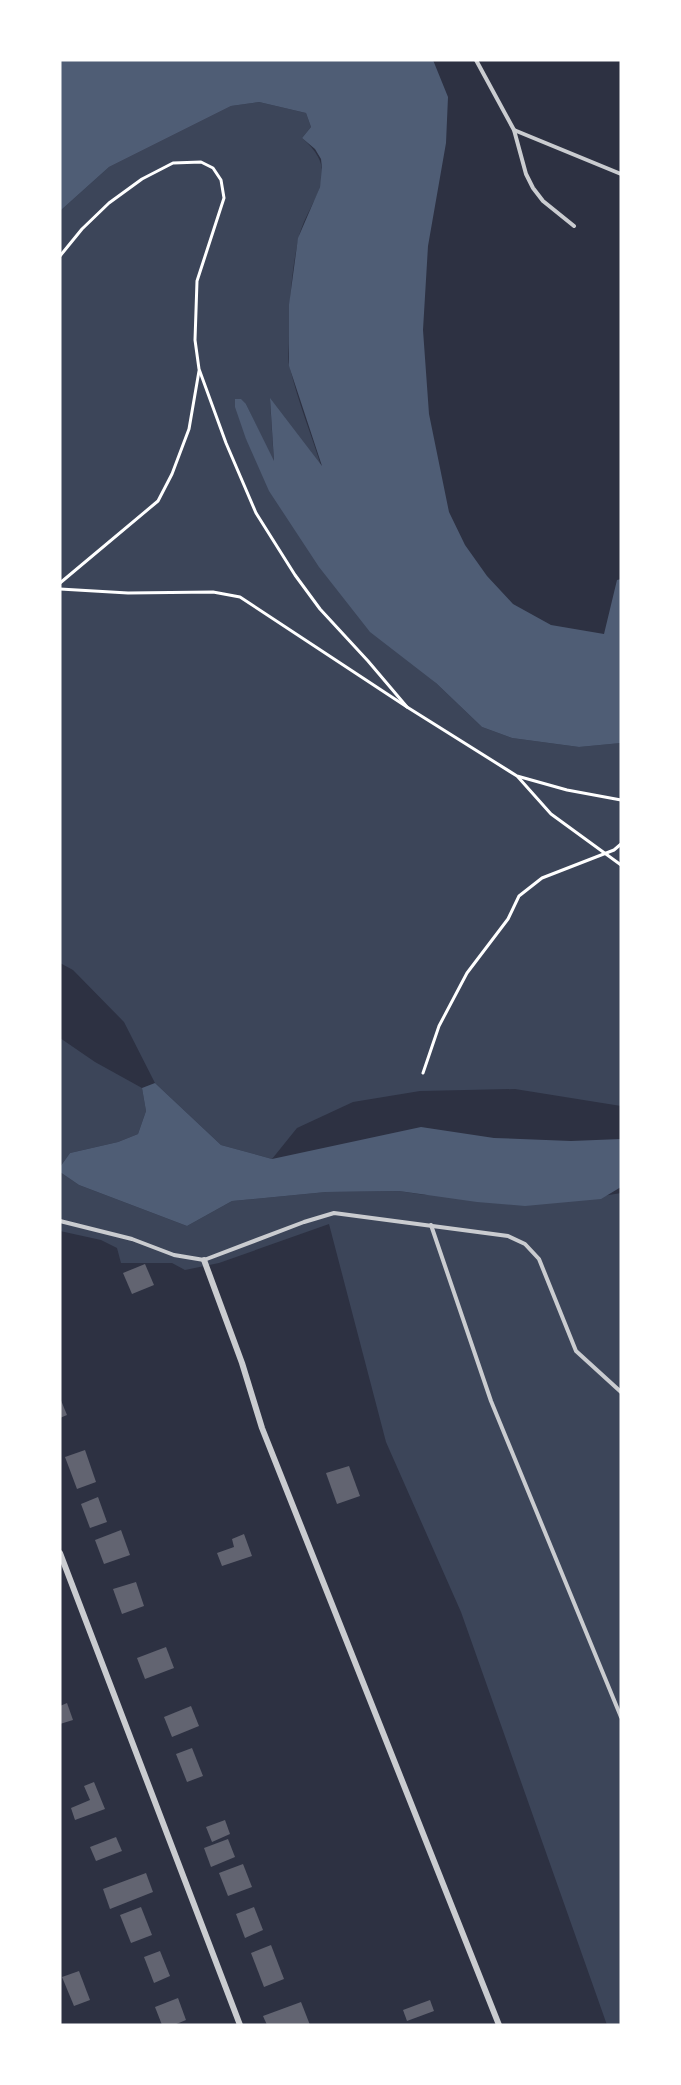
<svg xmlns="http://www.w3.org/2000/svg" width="681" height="2085" viewBox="0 0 681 2085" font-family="'Noto Sans',sans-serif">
  <rect width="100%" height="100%" fill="#2d3142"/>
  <!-- green -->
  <g fill="#3c4559">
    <path d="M259 102 306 113 311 127 302 138C346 176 306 200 298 241 291 274 289 308 289 341 289 350 287 360 290 368 298 402 312 436 322 469L270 400 274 463 246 404V439L436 683 482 727 512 738 579 747 621 743V1106L515 1089 420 1091 353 1102 297 1128 272 1159 221 1145 155 1083 124 1022 73 970 60 963V211L109 167 231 106Z"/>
    <path d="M60 1038 95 1062 142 1088 146 1111 138 1134 118 1142 70 1153 60 1167Z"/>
    <path d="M60 1172 79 1185 187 1226 232 1201 326 1192 399 1191 425 1195 603 1196 621 1193V2025H607L461 1612 386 1442 329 1224 219 1263 185 1270 172 1263H121L117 1248 101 1240 60 1231Z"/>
  </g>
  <!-- water -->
  <g fill="#4f5d75">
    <path d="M60 60H433L448 97 446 143 428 246 423 330 429 414 449 512 465 545 487 576 513 604 551 625 604 634 617 580 621 579V743L579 747 512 738 482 727 436 683 370 632 319 567 269 491 246 439 235 407V399H241L246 404 274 461 270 398 322 466 289 366V305L298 238 320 187 322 168 321 159 315 149 302 138 311 127 306 113 259 102 231 106 109 167 60 211Z"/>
    <path d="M155 1083 221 1145 272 1159 421 1127 494 1138 571 1141 621 1139V1187L601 1199 525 1206 477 1202 399 1191 326 1192 232 1201 187 1226 79 1185 60 1172V1167L70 1153 118 1142 138 1134 146 1111 142 1088Z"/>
  </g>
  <!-- building -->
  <g fill="#626471">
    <path d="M145 1264 154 1285 132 1294 123 1273Z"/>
    <path d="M60 1398 67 1415 60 1418Z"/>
    <path d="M85 1450 96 1482 77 1489 65 1457Z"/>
    <path d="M349 1466 360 1496 337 1504 326 1473Z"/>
    <path d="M98 1497 107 1522 90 1528 81 1504Z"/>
    <path d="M121 1530 130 1555 104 1564 95 1540Z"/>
    <path d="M244 1534 252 1556 222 1566 217 1553 234 1547 232 1539Z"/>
    <path d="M136 1582 144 1606 122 1614 113 1589Z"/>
    <path d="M166 1647 174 1668 145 1679 137 1658Z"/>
    <path d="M67 1703 73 1720 60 1724V1706Z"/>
    <path d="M191 1706 199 1726 172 1737 164 1717Z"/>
    <path d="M192 1748 203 1776 187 1782 176 1754Z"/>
    <path d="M94 1782 105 1809 75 1820 71 1808 90 1800 84 1786Z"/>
    <path d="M225 1820 230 1834 212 1842 206 1827Z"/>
    <path d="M116 1837 122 1851 96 1861 90 1847Z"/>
    <path d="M228 1839 235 1857 211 1867 204 1848Z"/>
    <path d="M243 1864 252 1887 228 1896 219 1873Z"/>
    <path d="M146 1873 153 1892 110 1909 103 1889Z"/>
    <path d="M141 1907 152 1935 131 1943 120 1915Z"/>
    <path d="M254 1907 263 1930 245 1938 236 1914Z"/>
    <path d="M271 1945 284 1979 264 1987 251 1953Z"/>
    <path d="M160 1951 170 1976 154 1983 144 1957Z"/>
    <path d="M79 1971 90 2000 74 2006 62 1977Z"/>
    <path d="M178 1998 186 2020 174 2025H162L155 2007Z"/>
    <path d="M430 2000 434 2011 407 2021 403 2010Z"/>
    <path d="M301 2002 310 2025H267L263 2016Z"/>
  </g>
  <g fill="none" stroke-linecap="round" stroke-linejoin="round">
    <!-- path -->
    <g stroke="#fff" stroke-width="3">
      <path d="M60 256 82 229 109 203 142 179 173 163 201 162 213 168 221 180 224 198 197 281 195 340 199 369 226 443 256 513 295 575 320 609 368 661 407 707"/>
      <path d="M60 583 158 501 172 474 189 429 199 371"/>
      <path d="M60 589 128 593 213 592 240 597 407 707 517 776 567 790 621 800"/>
      <path d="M518 777 551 814 621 865"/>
      <path d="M423 1073 439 1026 467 973 508 919 519 896 542 878 614 850 621 844"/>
    </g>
    <!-- service -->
    <g stroke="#caccd0" stroke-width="4">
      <path d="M476 60 514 130 526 174 533 188 543 201 574 226"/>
      <path d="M514 130 621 174"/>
      <path d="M60 1221 132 1239 174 1255 204 1260 304 1222 334 1213 508 1236 525 1244 539 1259 576 1351 621 1392"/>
      <path d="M431 1225 491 1401 621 1717"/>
    </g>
    <!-- minor -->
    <g stroke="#caccd0" stroke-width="6">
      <path d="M204 1260 242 1363 262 1428 499 2025"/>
      <path d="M60 1553 240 2025"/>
    </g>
  </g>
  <!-- border -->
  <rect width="681" height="2085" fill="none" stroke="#ffffff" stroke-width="123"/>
</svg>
